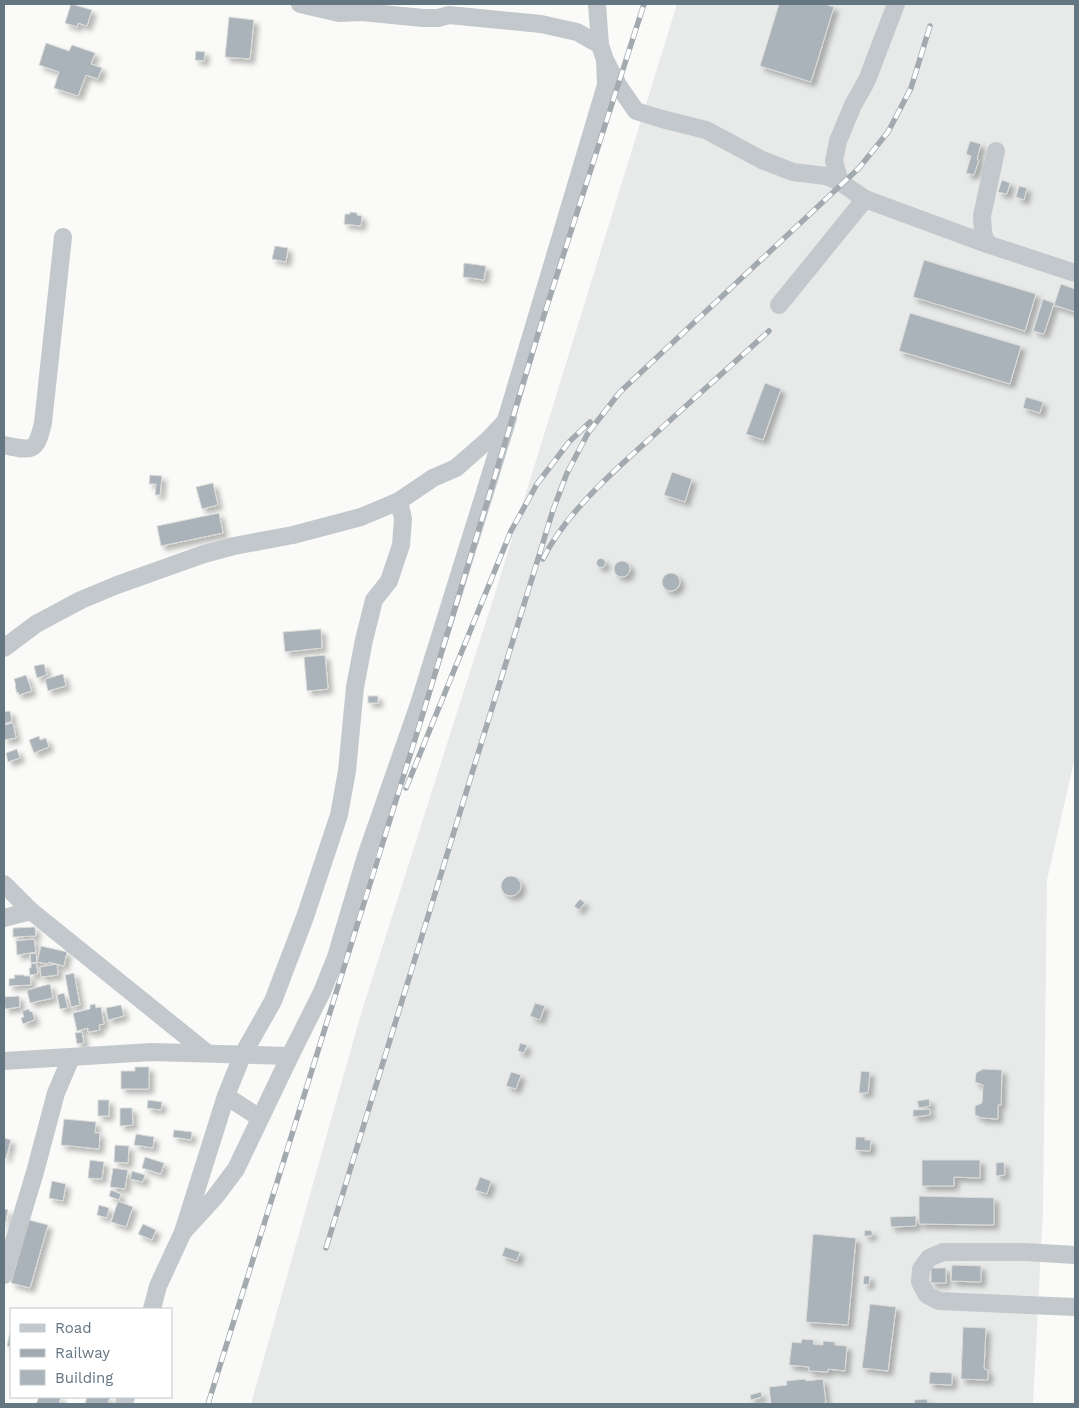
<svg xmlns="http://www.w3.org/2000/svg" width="1079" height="1408" viewBox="0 0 1079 1408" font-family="'Work Sans',sans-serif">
  <defs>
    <filter id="shadow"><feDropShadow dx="4.5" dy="4.5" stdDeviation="2.5" flood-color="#0004"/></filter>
  </defs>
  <rect width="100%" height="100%" fill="#fafaf8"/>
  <!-- built -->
  <path fill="#e8e9e9" d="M677 4H1075V757L1047 880 1043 1211 1033 1404H251L360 1017 497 587Z"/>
  <!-- building -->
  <g fill="#aab3b9" stroke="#dcdcda" filter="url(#shadow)">
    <path d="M71 4 92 10 87 26 78 23 77 27 65 23Z"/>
    <path d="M779 4H824L834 7 811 82 760 66Z"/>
    <path d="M229 17 254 20 250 59 225 57Z"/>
    <path d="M46 43 69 51 72 45 95 53 91 64 102 68 98 79 86 75 78 96 54 88 59 72 39 65Z"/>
    <path d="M196 51 205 52 204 61 195 60Z"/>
    <path d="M970 141 981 144 977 159 979 160 974 175 966 173 971 156 966 154Z"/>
    <path d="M1002 180 1010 183 1007 194 998 192Z"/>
    <path d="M1019 186 1027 188 1024 200 1016 197Z"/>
    <path d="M350 212 357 213V215L362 216 361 226 344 224 345 214H350Z"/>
    <path d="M275 246 288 248 286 262 272 259Z"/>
    <path d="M924 260 1036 294 1025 331 913 297Z"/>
    <path d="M464 263 486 266 484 280 463 277Z"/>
    <path d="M1061 284 1075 289V312L1054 305Z"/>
    <path d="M1043 299 1054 303 1044 334 1033 331Z"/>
    <path d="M910 313 1021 346 1010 384 899 351Z"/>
    <path d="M765 383 781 389 763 440 746 434Z"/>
    <path d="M1026 397 1043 402 1040 413 1023 408Z"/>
    <path d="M672 472 692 479 685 502 664 495Z"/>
    <path d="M150 475 162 476 160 495H155L156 484H149Z"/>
    <path d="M213 483 218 505 202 509 196 487Z"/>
    <path d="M219 513 223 533 161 546 157 526Z"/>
    <circle cx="601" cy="563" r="4.5"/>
    <circle cx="622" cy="569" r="8"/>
    <circle cx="671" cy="582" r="9"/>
    <path d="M321 629 322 648 285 652 283 632Z"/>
    <path d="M325 655 328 689 307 691 304 657Z"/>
    <path d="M44 664 47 675 37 678 34 666Z"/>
    <path d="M63 674 66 686 48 691 45 679Z"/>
    <path d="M26 675 32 691 19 695 18 692 17 693 15 686H16L14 679Z"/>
    <rect x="368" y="696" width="10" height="7"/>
    <path d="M10 711 12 721 4 724V712Z"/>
    <path d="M13 723 16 738 4 740V725Z"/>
    <path d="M39 736 40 740 46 738 49 747 34 753 29 740Z"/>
    <path d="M17 749 20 758 8 762 6 753Z"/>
    <circle cx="511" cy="886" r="10"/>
    <path d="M580 899 585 903 579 910 574 906Z"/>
    <path d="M35 927 36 936 13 937V928Z"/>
    <path d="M34 939 36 952 17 955 16 941Z"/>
    <path d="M41 946 67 952 64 966 49 962 48 964 37 962Z"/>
    <path d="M36 953 37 962 31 963 30 954Z"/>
    <path d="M36 963 38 974 30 975 29 968H31V964Z"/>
    <path d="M57 964 58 975 41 977 40 967Z"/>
    <path d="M74 973 80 1005 71 1007 65 975Z"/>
    <path d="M14 975H24V976H30L31 985 9 986V979L15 978Z"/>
    <path d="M50 984 53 998 30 1003 27 990Z"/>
    <path d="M64 993 68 1008 60 1009 57 995Z"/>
    <path d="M19 996 20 1007 5 1009 4 997Z"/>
    <path d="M535 1003 545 1006 540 1020 530 1016Z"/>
    <path d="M95 1004 96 1008 101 1007 104 1024 99 1025 100 1030 88 1032V1028L77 1031 73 1013 90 1009V1005Z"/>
    <path d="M121 1005 124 1016 108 1020 106 1008Z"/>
    <path d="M29 1009 30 1012 32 1011 35 1020 23 1024 21 1018 24 1017 22 1011Z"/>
    <path d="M82 1032 84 1043 77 1044 75 1033Z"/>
    <path d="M520 1043 527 1045 524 1053 518 1051Z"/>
    <path d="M135 1067H149V1089H121V1071H135Z"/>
    <path d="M983 1069 1002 1070 1001 1105H998V1119L982 1118 975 1115V1106L982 1103 983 1085 975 1082 976 1073Z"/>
    <path d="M861 1071 870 1072 868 1093H859Z"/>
    <path d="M511 1072 521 1075 516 1089 506 1086Z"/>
    <path d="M929 1099 930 1106 919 1108 917 1101Z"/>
    <rect x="98" y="1100" width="11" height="16"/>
    <path d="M148 1100 162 1102 161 1110 147 1108Z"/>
    <path d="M120 1108H132L133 1125 120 1126Z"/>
    <path d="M930 1109V1115L913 1117V1110Z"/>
    <path d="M64 1119 96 1122 95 1133H100L99 1149 61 1145Z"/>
    <path d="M174 1130 192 1132 191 1140 173 1137Z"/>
    <path d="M136 1134 154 1137 153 1148 134 1145Z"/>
    <path d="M856 1137H865V1140H871L870 1151 855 1150Z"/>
    <path d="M4 1138 11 1140 6 1158H4Z"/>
    <path d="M115 1145 129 1146 128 1163 114 1162Z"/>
    <path d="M145 1157 164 1163 161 1174 142 1168Z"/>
    <path d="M90 1160 104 1162 102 1179 88 1178Z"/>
    <path d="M922 1160H980V1178L954 1177V1186H922Z"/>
    <path d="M1004 1162 1005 1175 996 1176V1163Z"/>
    <path d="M113 1168 128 1170 125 1189 110 1187Z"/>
    <path d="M132 1171 145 1175 143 1182 130 1179Z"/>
    <path d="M480 1177 491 1181 487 1194 475 1190Z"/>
    <path d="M52 1181 66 1184 63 1201 49 1198Z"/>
    <path d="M111 1190 121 1194 119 1200 109 1196Z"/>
    <path d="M919 1196 994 1198V1225L919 1224Z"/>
    <path d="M118 1201 133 1207 126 1227 111 1222Z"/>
    <path d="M99 1205 109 1208 107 1218 97 1215Z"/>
    <path d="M4 1209 8 1210 4 1232Z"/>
    <path d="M916 1216V1226L891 1227 890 1217Z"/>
    <path d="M29 1220 48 1225 30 1288 11 1283Z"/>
    <path d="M143 1224 156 1230 152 1240 138 1234Z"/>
    <path d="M865 1230 872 1231V1236H864Z"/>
    <path d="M813 1234 856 1238 848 1325 806 1322Z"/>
    <path d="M505 1247 520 1252 517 1261 502 1256Z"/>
    <path d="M952 1265 981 1266V1282L951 1281Z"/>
    <rect x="931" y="1268" width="15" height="15"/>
    <path d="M864 1276H870L869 1285 863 1284Z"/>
    <path d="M870 1304 896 1307 888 1371 862 1368Z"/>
    <path d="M963 1327 986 1328 984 1369 988 1370V1380L961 1379Z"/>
    <path d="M11 1328V1347L7 1346Z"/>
    <path d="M802 1339 814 1340 813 1344 823 1345V1341L835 1342V1345L847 1346 845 1371 828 1369V1372L809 1371V1367L789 1365 792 1342 801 1343Z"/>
    <path d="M930 1372 952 1373V1385L929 1384Z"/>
    <path d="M805 1379 806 1381 823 1379 826 1403 815 1404H771L769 1387 787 1385 786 1381Z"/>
    <path d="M761 1392 762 1397 751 1400 750 1395Z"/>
    <path d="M39 1397H61L59 1404H36Z"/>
    <path d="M87 1397H110L108 1404H85Z"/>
    <path d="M927 1399 928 1404H915L914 1400Z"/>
  </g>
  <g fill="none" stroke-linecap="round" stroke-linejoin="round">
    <!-- minor -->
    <g stroke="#c3c8cc" stroke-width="18">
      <path d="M300 4 339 13 362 12 423 18H438L449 15 541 24 577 32 600 45"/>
      <path d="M605 60 618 85 636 111 662 119 706 130 762 160 793 172 826 176 840 182 865 199 987 244 1075 273"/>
      <path d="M840 182 834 161 838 141 853 105 867 80 896 4"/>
      <path d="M987 244 983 233 982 216 996 151"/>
      <path d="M779 305 865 199"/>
      <path d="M506 420 606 85 605 60 600 45 597 4"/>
      <path d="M4 445C32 451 36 453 43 423L63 237"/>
      <path d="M4 648 36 624 81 600 117 585 204 554 234 546 293 535 361 517 399 501 433 478 456 468 489 439 504 423"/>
      <path d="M4 884 31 911 207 1053"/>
      <path d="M4 918 31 911"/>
      <path d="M4 1061 152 1052 290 1056"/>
      <path d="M226 1096 260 1118"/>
      <path d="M183 1232 215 1197 236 1169 290 1056 322 992 336 957 366 856 419 704 508 418"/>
      <path d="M1075 1255 1025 1252H943L929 1258 921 1269 920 1282 927 1295 939 1301 1075 1307"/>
      <path d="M4 1275 35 1172 56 1093 71 1058"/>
      <path d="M152 1309 158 1286 183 1232 226 1096 242 1056 273 1001 305 917 339 815 347 771 355 687 364 640 374 600 389 581 401 545 403 519 399 501"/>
      <path d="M124 1404 126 1397"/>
    </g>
    <!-- rail casing -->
    <g stroke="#a2aab0" stroke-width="5.5">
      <g id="rail">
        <path d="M543 559C566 512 615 470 654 435 692 400 731 366 769 331"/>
        <path d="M406 788 511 531 537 484 569 442 590 422"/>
        <path d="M326 1248 553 510 567 473 588 433 620 392 859 168 888 132 911 88 930 26"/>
        <path d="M208 1404 421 720 538 334 644 4"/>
      </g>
    </g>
    <!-- rail -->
    <use href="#rail" stroke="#fff" stroke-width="4" stroke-dasharray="11" stroke-linecap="butt"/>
  </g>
  <!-- border -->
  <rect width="1079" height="1408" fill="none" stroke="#657683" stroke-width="10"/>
  <!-- legend -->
  <rect x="10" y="1308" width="162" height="90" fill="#ffffff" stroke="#c1c8cd"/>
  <rect x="20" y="1324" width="25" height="8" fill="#c3c8cc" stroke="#c1c8cd"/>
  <text x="55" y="1333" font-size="15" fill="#657683">Road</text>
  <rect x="20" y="1349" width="25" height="8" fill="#a2aab0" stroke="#c1c8cd"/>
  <text x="55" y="1358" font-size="15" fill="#657683">Railway</text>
  <rect x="20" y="1370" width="25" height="15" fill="#aab3b9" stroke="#c1c8cd"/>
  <text x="55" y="1383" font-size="15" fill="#657683">Building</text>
</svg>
